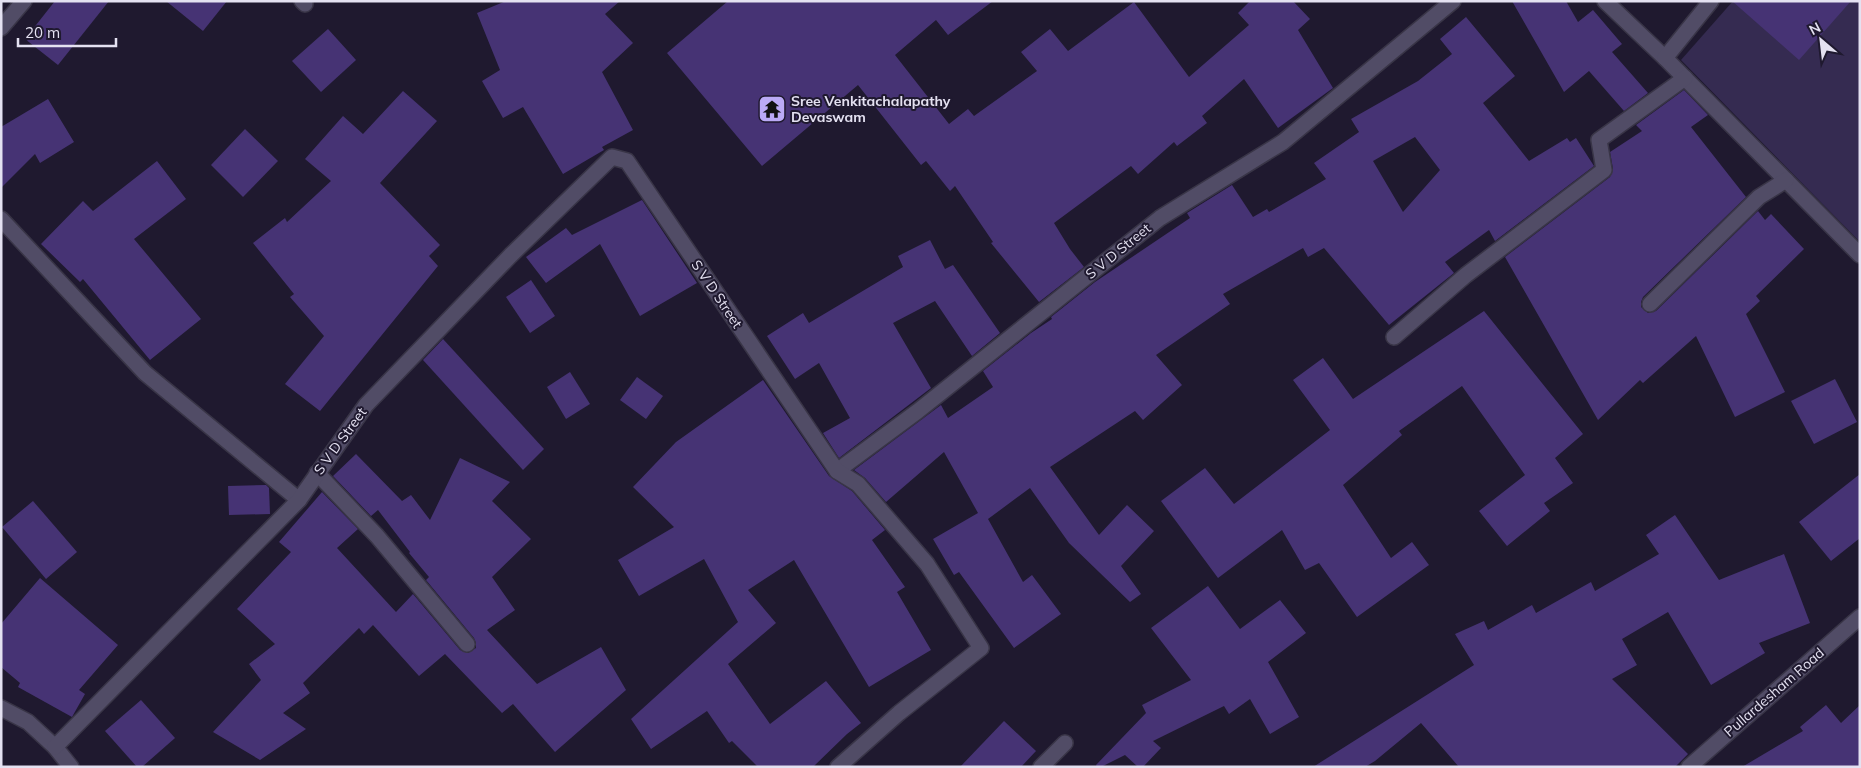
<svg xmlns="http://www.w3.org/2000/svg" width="1861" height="768" viewBox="0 0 1861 768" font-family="Mulish,sans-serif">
  <rect width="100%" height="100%" fill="#1f192f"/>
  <!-- green -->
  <path fill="#352b51" d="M1733 1H1860V242L1681 60Z"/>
  <!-- building -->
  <g fill="#463374" fill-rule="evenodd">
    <path d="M55 1H109L58 65 25 39Z"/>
    <path d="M166 1H227L203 31Z"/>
    <path d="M506 1H620L605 14 633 43 602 72 633 130 602 147 604 150 563 174 523 107 503 118 482 81 500 70 477 13Z"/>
    <path d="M728 1H993L948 35 936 20 895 55 949 124 968 109 974 116 1037 71 1021 52 1050 29 1068 51 1134 2 1189 77 1249 25 1238 13 1250 1H1293L1310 19 1298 30 1333 88 1278 128 1244 79 1202 116 1207 123 1177 146 1174 142 1138 174 1131 166 1054 223 1070 249 1084 267 1039 302 991 243 993 242 955 186 950 191 926 161 921 165 858 85 762 166 667 53Z"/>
    <path d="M1512 1H1566L1578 22 1593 10 1622 44 1612 52 1648 93 1624 111 1589 71 1564 92Z"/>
    <path d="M1732 1H1851L1799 60Z"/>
    <path d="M1466 17 1515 76 1483 103 1529 161 1567 138 1570 142 1576 138 1594 166 1495 241 1489 230 1445 262 1454 273 1389 325 1324 248 1308 257 1303 248 1223 294 1230 304 1156 355 1182 385 1143 420 1135 411 1050 467 1099 535 1127 505 1154 531 1121 566 1141 594 1130 602 1069 543 1030 488 988 519 1023 582 1032 575 1061 614 1014 648 959 572 954 575 933 539 978 513 944 452 886 502 865 478 854 470 941 405 948 418 993 387 983 371 1031 333 1052 319 1051 317 1095 282 1190 218 1187 213 1232 185 1253 217 1267 209 1269 212 1326 179 1314 163 1359 132 1351 119 1418 81 1452 54 1440 39ZM1415 137 1440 170 1403 212 1373 161Z"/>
    <path d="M328 29 356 60 321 92 292 61Z"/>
    <path d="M1684 90 1708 115 1691 127 1746 197 1643 297 1641 302V307L1648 313 1656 311 1758 211 1765 220 1771 214 1804 249 1756 296 1760 301 1746 314 1785 392 1735 417 1696 336 1643 383 1640 380 1598 420 1505 257 1610 177 1613 169 1610 152 1642 131 1636 125Z"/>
    <path d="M403 91 437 121 380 183 440 245 429 256 438 266 320 411 285 384 324 336 290 297 294 294 253 243 285 218 287 222 331 181 305 159 343 116 363 134Z"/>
    <path d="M48 99 74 142 40 163 35 154 1 188V127Z"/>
    <path d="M245 129 278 161 243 197 211 165Z"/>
    <path d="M157 161 186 199 134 239 201 319 150 360 83 279 80 282 41 244 83 201 93 211Z"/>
    <path d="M642 200 697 283 640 316 600 244 546 283 526 257 566 228 572 235Z"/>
    <path d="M930 240 945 269 953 265 1000 333 972 356 935 301 893 323 931 388 839 458 823 433 850 418 819 363 795 379 767 336 803 313 809 323 903 267 898 256Z"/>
    <path d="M531 280 555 316 530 333 506 297Z"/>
    <path d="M1484 311 1583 434 1555 458 1573 483 1544 503 1550 511 1507 546 1479 511 1525 475 1462 386 1399 431 1402 435 1343 485 1391 558 1412 542 1429 565 1357 617 1319 563 1305 570 1282 530 1218 578 1161 501 1205 468 1234 504 1330 430 1293 380 1323 358 1353 399Z"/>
    <path d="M443 339 544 449 523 470 423 360Z"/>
    <path d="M570 372 590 404 566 419 547 387Z"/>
    <path d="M637 377 663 396 646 419 620 400Z"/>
    <path d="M1835 379 1857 422 1814 444 1791 401Z"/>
    <path d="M763 380 829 476 852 491 885 530 872 540 905 587 897 592 931 650 869 687 794 560 748 590 776 623 728 664 770 724 826 681 861 723 847 734 813 767H758L732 741 729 743 707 711 651 749 631 719 738 622 704 559 639 596 618 560 674 527 633 487 676 442Z"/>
    <path d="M356 454 402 501 411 495 430 520 460 458 510 482 492 501 531 539 492 577 515 610 487 630 537 684 601 647 626 690 555 752 513 704 502 713 445 654 419 676 373 625 364 634 359 628 303 683 310 693 283 713 306 729 260 760 213 732 261 680 249 664 275 644 237 609 291 552 279 542 322 492 358 529 337 548 396 612 413 594 460 650 468 653 476 648V643L474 638 426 580 429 577 409 553 410 552 378 510 371 516 333 476Z"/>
    <path d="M1860 474V538L1831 561 1799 522Z"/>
    <path d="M266 485 269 488 270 514 229 515 228 486Z"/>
    <path d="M33 501 77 552 46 579 2 527Z"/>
    <path d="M1675 515 1719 580 1784 554 1810 623 1759 643 1765 653 1711 685 1668 612 1622 639 1637 665 1612 679 1688 754 1675 767H1459L1421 723 1375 761 1365 767H1313L1474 665 1455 634 1484 621 1488 630 1532 605 1536 613 1591 582 1595 591 1659 554 1646 535Z"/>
    <path d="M40 578 118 645 79 690 85 694 72 717 18 687 20 683 1 667V624Z"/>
    <path d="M1208 586 1240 629 1280 600 1306 633 1268 662 1299 717 1270 734 1250 699 1229 714 1224 706 1153 741 1161 748 1143 767H1138L1125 755 1101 767H1097L1096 765 1146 713 1142 705 1191 680 1151 628Z"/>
    <path d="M141 700 175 738 142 767H137L105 731Z"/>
    <path d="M1826 705 1841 723 1860 705V767H1742L1803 731 1800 727Z"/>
    <path d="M1004 721 1036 751 1021 767H960Z"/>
  </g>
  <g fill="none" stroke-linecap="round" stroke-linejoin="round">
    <!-- street casing -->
    <g stroke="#393547" stroke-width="18">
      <g id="street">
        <path d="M302 1 305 4"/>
        <path d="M1605 1 1665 58"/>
        <path d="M1711 1 1665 58 1860 255"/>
        <path d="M1 219 145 373 299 500"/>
        <path d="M1650 304 1759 197 1786 180"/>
        <path d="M1394 337 1466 275 1604 170 1599 140 1685 78"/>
        <path d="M837 471 918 411 1160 218 1283 142 1453 1"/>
        <path d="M317 473 377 536 467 644"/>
        <path d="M1 708 28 722 55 747 71 767"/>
        <path d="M55 747 299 500 366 405 511 255 612 157 627 161 837 471 858 484 927 564 981 648 899 713 838 767"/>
        <path d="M1041 767 1065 743"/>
        <path d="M1689 767 1860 617"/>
      </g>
    </g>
    <!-- secondary casing -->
    <g stroke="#393547" stroke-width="18">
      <path id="secondary" d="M1 28 24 1"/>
    </g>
    <!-- street -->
    <use href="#street" stroke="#514c66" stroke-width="15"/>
    <!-- secondary -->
    <use href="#secondary" stroke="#514c66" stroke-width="15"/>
  </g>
  <!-- icons -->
  <defs>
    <g id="temple-square" transform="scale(1.4375)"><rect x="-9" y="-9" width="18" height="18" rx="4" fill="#bbaaf6" stroke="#1f192f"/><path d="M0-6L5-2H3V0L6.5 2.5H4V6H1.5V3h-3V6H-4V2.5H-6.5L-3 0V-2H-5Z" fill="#111"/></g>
  </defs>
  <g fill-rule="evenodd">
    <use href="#temple-square" x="772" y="109"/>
  </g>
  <g text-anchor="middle" stroke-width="4" stroke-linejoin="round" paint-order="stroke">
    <!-- poi labels -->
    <g font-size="14" font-weight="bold" fill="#e4e1f1" stroke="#1f192f" text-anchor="start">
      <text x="791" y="106">Sree Venkitachalapathy<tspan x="791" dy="16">Devaswam</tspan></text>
    </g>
    <!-- street labels -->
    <g font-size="14" fill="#e4e1f1" stroke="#1f192f">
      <text transform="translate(1118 251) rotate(-39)" y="5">S V D Street</text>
      <text transform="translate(717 294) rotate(56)" y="5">S V D Street</text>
      <text transform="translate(340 441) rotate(-54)" y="5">S V D Street</text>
      <text transform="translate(1774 692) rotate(-41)" y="5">Pullardesham Road</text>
    </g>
  </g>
  <!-- border -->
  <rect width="1861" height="768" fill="none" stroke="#e4e1f1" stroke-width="5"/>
  <!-- north arrow -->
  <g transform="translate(1821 40) rotate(332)" stroke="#1f192f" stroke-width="4" paint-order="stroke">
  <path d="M0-4L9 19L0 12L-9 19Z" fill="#e4e1f1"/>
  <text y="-8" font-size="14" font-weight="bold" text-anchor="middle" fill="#e4e1f1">N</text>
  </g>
  <!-- scale -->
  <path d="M18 38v8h98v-8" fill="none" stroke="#e4e1f1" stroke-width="2.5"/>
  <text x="25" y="38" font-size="15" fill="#e4e1f1" stroke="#1f192f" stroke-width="4" paint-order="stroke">20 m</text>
</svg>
